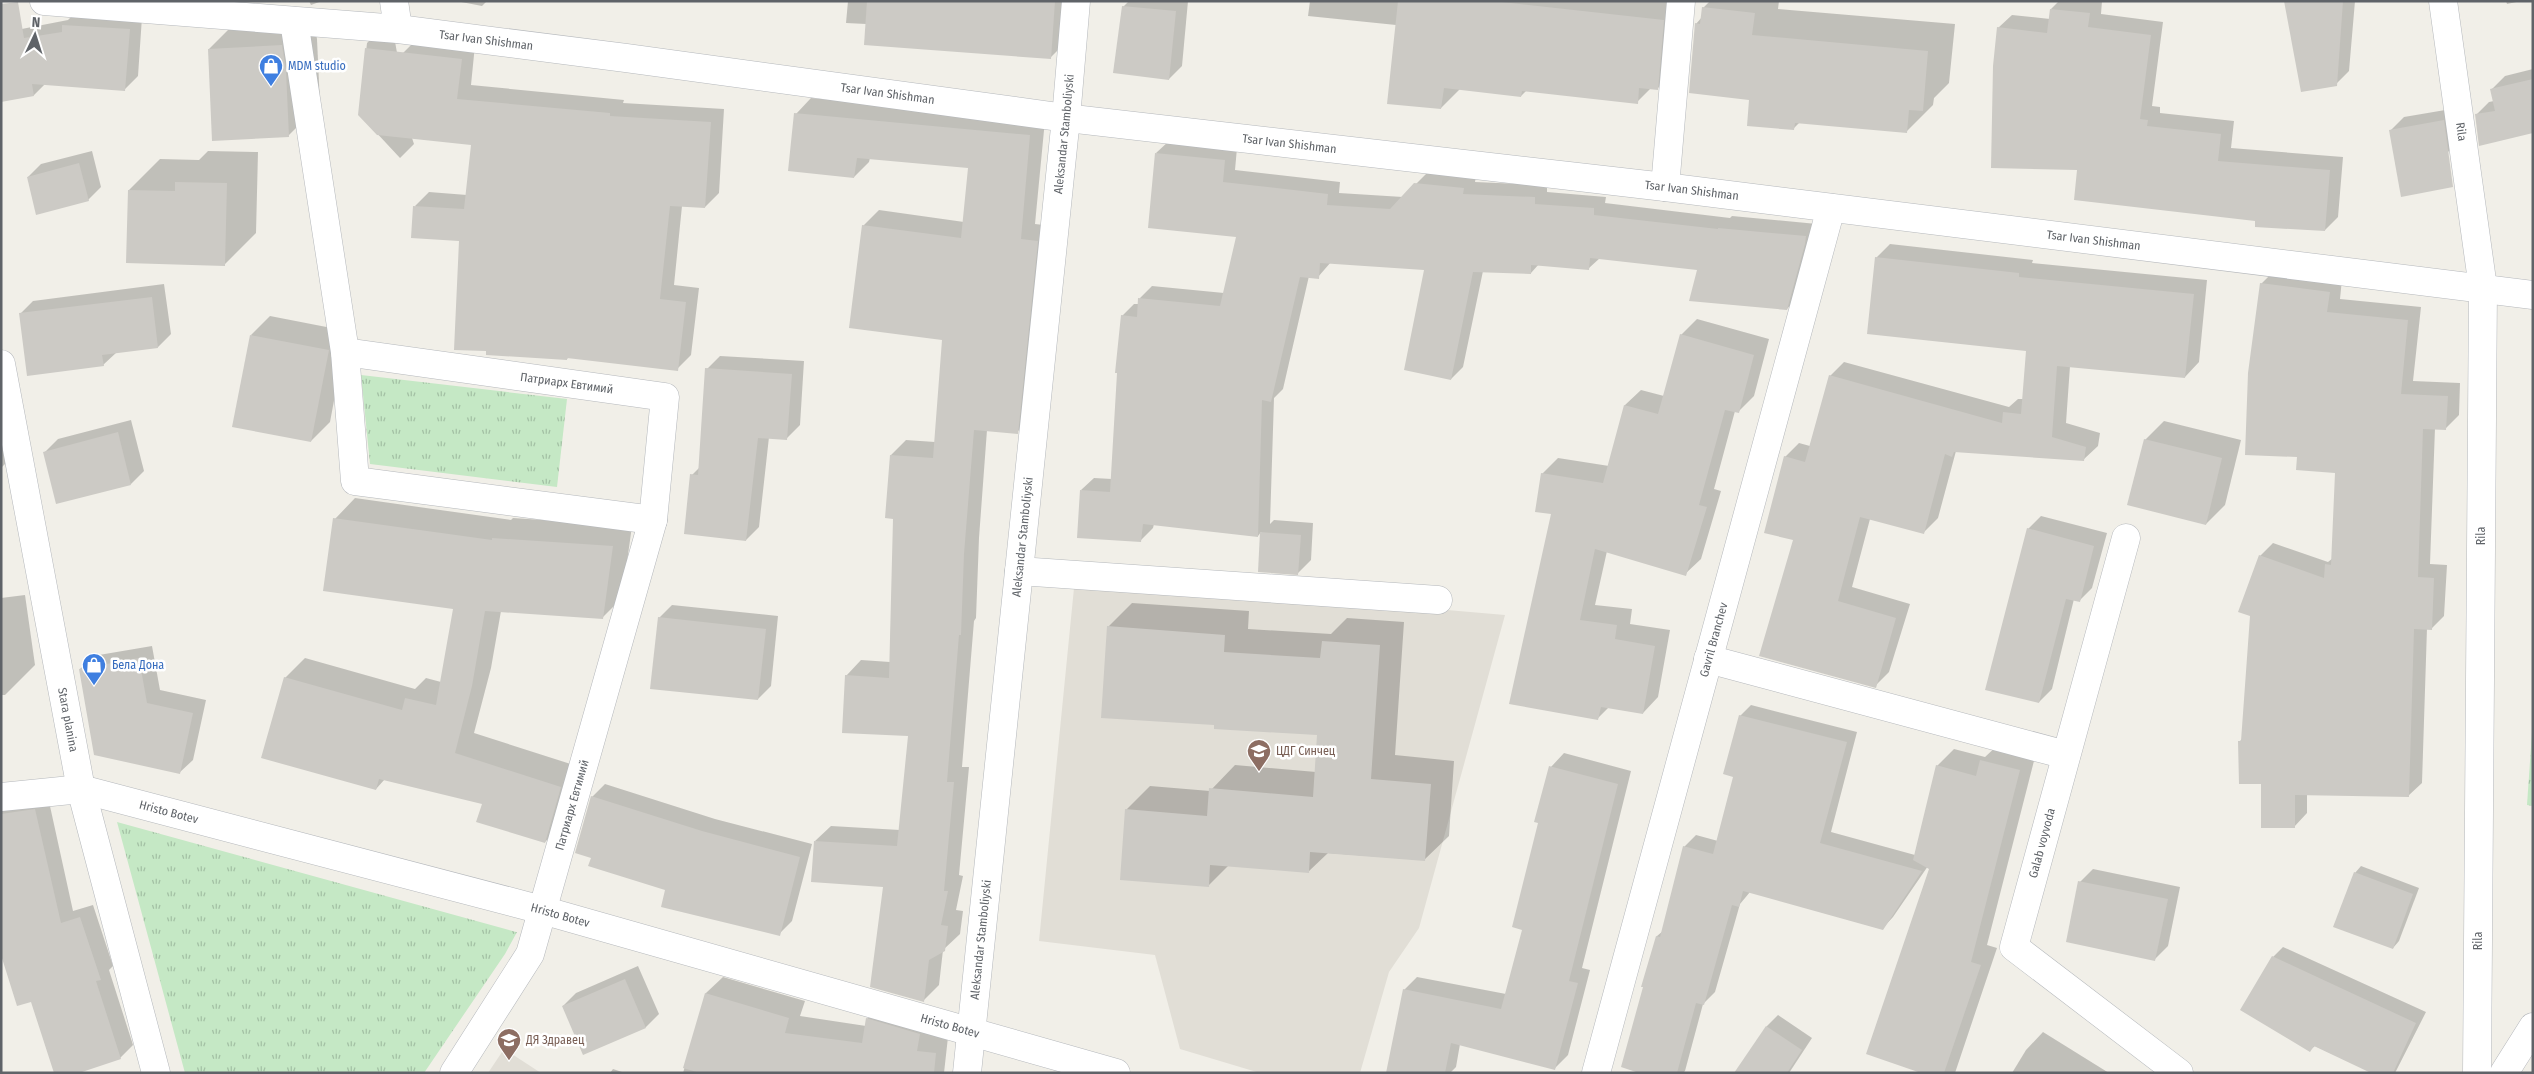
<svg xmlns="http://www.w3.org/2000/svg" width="2534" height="1074" viewBox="0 0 2534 1074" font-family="'Fira Sans Condensed',sans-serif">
  <defs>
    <pattern id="grass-tufts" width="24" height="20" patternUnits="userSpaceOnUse" patternTransform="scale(1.25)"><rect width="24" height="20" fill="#c5e8c5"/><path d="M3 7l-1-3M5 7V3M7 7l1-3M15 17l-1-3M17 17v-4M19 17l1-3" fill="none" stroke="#a3c0a4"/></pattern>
  </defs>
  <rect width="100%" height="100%" fill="#f1efe8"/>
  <!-- education -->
  <g fill="#e1ded6">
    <path d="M1075 578 1505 615 1419 928 1389 972 1360 1073H1260L1180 1049 1155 955 1039 941Z"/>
    <path d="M504 1049 541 1073H488Z"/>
  </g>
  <!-- grass -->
  <g fill="url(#grass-tufts)">
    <path d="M361 375 567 399 557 487 370 464Z"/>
    <path d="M2533 718V806L2527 805Z"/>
    <path d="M117 822 516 932H517L505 954 424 1073H185Z"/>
  </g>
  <!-- shadow -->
  <g fill="#0003">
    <path d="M309 1H322L311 5Z"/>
    <path d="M456 1H487L482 6Z"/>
    <path d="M848 1H1067L1064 44 1051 57 866 24 846 23Z"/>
    <path d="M1129 1H1188L1182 66 1169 79 1123 7Z"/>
    <path d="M1310 1H1692L1687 59 1657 89 1651 88 1637 102 1527 90 1521 96 1460 89 1441 108 1396 25 1308 16Z"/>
    <path d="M1710 1H1779L1778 9 1955 24 1949 83 1934 98 1933 105 1906 132 1800 122 1794 128 1751 99 1696 24 1702 17 1703 8Z"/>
    <path d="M2059 1H2102L2101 14 2163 22 2152 106 2160 107V113L2234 121 2231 148 2343 157 2338 217 2325 230 2257 220 2079 169 1998 28 2012 15 2050 19 2051 9Z"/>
    <path d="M2280 1H2355L2349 71 2336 84 2285 2Z"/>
    <path d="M2506 1H2521L2507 4Z"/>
    <path d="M76 12 142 17 138 76 125 89 45 84 34 95 1 101V33L68 20Z"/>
    <path d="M313 14 317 39 320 104 288 136 209 49 240 18Z"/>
    <path d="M381 29 393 30 400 70 403 53 417 39 475 45 471 85 624 100 623 103 724 109 719 193 705 207 682 206 674 285 699 288 691 355 677 369 569 357 567 359 460 240 415 206 429 192 467 195 472 144 412 138 414 144 400 158 359 114 367 43Z"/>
    <path d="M2533 69V132L2476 115 2489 102 2494 101 2492 89 2505 76Z"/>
    <path d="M811 98 1045 120 1035 224 1052 226 1033 417 1017 432 987 430 979 538 976 618 974 621 962 767H969L959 875 963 876 956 910 963 911 960 934 943 950 939 985 923 1001 885 886 815 841 831 826 900 830 910 735 846 676 861 660 890 662 894 517 891 455 906 440 935 442 943 339 863 226 879 210 964 222 969 167 870 158 869 162 854 177 796 114Z"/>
    <path d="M2457 108 2461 139 2448 152 2391 130 2404 117Z"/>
    <path d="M1169 141 1237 148 1235 170 1340 182 1339 193 1403 197 1428 172 1476 176 1475 182 1547 185V192L1606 197 1605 203 1730 218 1732 216 1817 224 1799 296 1787 309 1699 269 1600 258 1589 268 1539 264 1531 273 1483 271 1463 367 1451 379 1425 269 1331 262 1318 277 1309 276 1283 389 1274 398 1270 524 1274 520 1313 523 1311 560 1298 573 1261 532 1258 536 1154 524 1153 528 1141 540 1081 490 1094 478 1112 479 1122 316 1134 304H1139L1140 298 1152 286 1224 293 1238 236 1156 153Z"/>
    <path d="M92 151 101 187 88 200 28 177 41 164Z"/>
    <path d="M208 151 258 152 256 233 225 264 129 190 160 159 199 160Z"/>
    <path d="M1890 244 2033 260 2032 263 2207 280 2199 362 2185 377 2070 366 2066 423 2100 433 2098 446 2083 460 1956 451 1938 518 1924 532 1870 519 1852 587 1910 604 1889 672 1875 686 1795 539 1785 457 1799 443 1810 446 1830 376 1844 362 2009 407 2018 399H2024L2027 350 1876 258Z"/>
    <path d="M2274 271 2342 279 2340 299 2421 307 2413 381 2460 383 2459 415 2446 428H2435L2430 564 2447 565 2444 616 2431 629 2427 628 2422 783 2408 796 2307 794V813L2294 827 2240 741 2243 738 2260 556 2273 543 2328 562 2333 558 2336 472 2298 456 2261 284Z"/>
    <path d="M164 284 171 334 158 347 117 352 103 365 20 314 33 301Z"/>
    <path d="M270 316 347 331 330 422 311 441 251 335Z"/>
    <path d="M1697 319 1769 339 1754 396 1738 412 1735 411 1714 489 1721 491 1701 559 1685 574 1607 551 1595 605 1632 609 1630 624 1670 630 1658 697 1643 713 1609 707 1598 718 1542 474 1558 458 1609 466 1625 405 1641 390 1664 396 1681 335Z"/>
    <path d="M720 356 804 361 800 425 787 438 769 437 759 527 746 540 692 475 700 467 707 369Z"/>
    <path d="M131 420 144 471 131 484 57 502 45 452 58 439Z"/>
    <path d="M2164 421 2241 440 2225 505 2206 524 2145 440Z"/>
    <path d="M1 423 7 462 1 468Z"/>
    <path d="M355 498 511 520 513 518 632 526 622 598 602 618 501 611 491 668 474 733 580 767 565 822 545 842 483 803 385 779 376 789 285 678 305 658 415 689 426 678 441 682 455 608 335 519Z"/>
    <path d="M2041 516 2107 533 2092 588 2079 601 2074 599 2052 689 2039 702 2028 529Z"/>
    <path d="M25 595 35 665 5 695H1V598Z"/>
    <path d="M1132 603 1249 611 1248 629 1331 634 1347 618 1404 622 1395 755 1454 761 1449 836 1424 860 1328 853 1308 872 1229 865 1208 886 1126 810 1150 786 1210 791 1235 765 1316 772 1319 734 1215 724 1108 627Z"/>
    <path d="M672 605 778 616 771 686 758 699 659 618Z"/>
    <path d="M152 646 160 690 206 700 193 760 179 773 80 669 93 656Z"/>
    <path d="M1751 705 1857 732 1831 832 1915 855 1937 766 1954 749 1985 757 1999 744 2036 753 1987 945 1997 948 1955 1073H1918L1931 868 1928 866 1893 917 1882 929 1750 892 1740 904 1715 992 1703 1004 1685 1071 1683 1073H1643L1645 987 1643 986 1657 936 1663 931 1684 847 1696 835 1718 841 1735 776 1740 716Z"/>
    <path d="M1564 753 1631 771 1582 968 1590 970 1568 1055 1555 1068 1460 1044 1456 1067 1450 1073H1408L1404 990 1417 977 1506 994 1523 929 1551 767Z"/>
    <path d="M605 784 715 819 812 844 792 921 779 934 667 889 592 797Z"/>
    <path d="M48 797 73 911 93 905 113 966 109 970 133 1045 120 1058 31 1000 1 951V806Z"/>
    <path d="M2361 866 2419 888 2399 941 2393 948 2355 873Z"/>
    <path d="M2093 869 2180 887 2168 946 2155 959 2080 882Z"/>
    <path d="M2283 947 2426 1012 2395 1073H2374L2315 1046 2310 1050 2273 957Z"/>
    <path d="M638 966 659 1014 646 1027 584 1053 563 1006 576 993Z"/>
    <path d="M723 977 805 1001 800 1016 866 1026 867 1019 883 1002 948 1037 944 1073H683L706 993Z"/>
    <path d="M1778 1015 1812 1038 1789 1073H1736L1767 1026Z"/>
    <path d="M2043 1032 2109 1073H2012L2026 1050Z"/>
    <path d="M613 1069 625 1073H610Z"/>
  </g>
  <!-- building -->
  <g fill="#cccac5">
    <path d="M867 1H1055L1051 59 864 45Z"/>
    <path d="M1398 1H1493L1664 20 1658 90 1639 88 1638 104 1522 91 1521 97 1444 88 1441 109 1387 104Z"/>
    <path d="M2284 1H2343L2337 86 2301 92Z"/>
    <path d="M18 2 24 38 62 32V25L130 29 125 91 32 84 34 96 1 102V4Z"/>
    <path d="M1122 6 1176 11 1169 80 1113 73Z"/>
    <path d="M1702 7 1755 13 1752 35 1928 51 1923 111 1909 110 1907 133 1795 123 1794 130 1747 126 1749 100 1689 93 1695 23 1700 24Z"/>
    <path d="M2050 9 2090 13 2088 27 2151 35 2140 119 2148 120 2147 126 2221 134 2218 161 2330 170 2325 231 2255 227V221L2074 200 2077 170 1991 168 1993 66 1997 27 2047 33Z"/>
    <path d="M282 45 286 71 289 137 212 141 208 49Z"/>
    <path d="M365 48 462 59 457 99 610 113V116L711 122 705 208 670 206 660 299 686 302 678 371 567 358V360L486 355V351L454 350 459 241 411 238 413 206 464 209 471 145 377 135 358 115Z"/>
    <path d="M2533 79V133L2479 146 2475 114 2495 111 2490 89Z"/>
    <path d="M794 113 1030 135 1021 239 1038 241 1018 434 974 430 964 554 961 635H959L947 782H954L944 891H948L941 925 948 926 945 951 929 960 924 1002 870 987 883 887 811 882 814 841 897 846 908 736 842 733 845 675 889 678 893 519 885 518 890 455 933 458 942 340 849 328 862 225 961 238 968 168 857 158 854 178 788 171Z"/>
    <path d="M2444 120 2453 187 2401 197 2389 130Z"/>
    <path d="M1155 153 1225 160 1223 182 1328 194 1327 205 1390 209 1414 183 1464 188 1463 194 1535 197V204L1594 208V215L1718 229V228L1806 236 1805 244 1787 310 1689 301 1697 270 1590 258 1589 270 1531 265V274L1473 272 1451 380 1404 370 1424 270 1320 263 1319 279 1300 277 1271 402 1262 400 1258 537 1143 524 1141 542 1077 538 1080 490 1110 492 1117 373H1115L1121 315 1137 317 1138 298 1220 306 1236 237 1148 228Z"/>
    <path d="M79 163 89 201 36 215 27 177Z"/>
    <path d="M175 182 227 183 225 266 126 263 128 190 175 191Z"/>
    <path d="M1875 257 2019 273V277L2194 294 2185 378 2057 366 2052 437 2086 447 2084 461 1954 452 1952 457 1945 454 1924 534 1860 517 1838 601 1896 618 1876 688 1759 656 1793 540 1764 533 1784 456 1805 462 1829 375 2002 423 2003 412 2021 414 2026 351 1867 334Z"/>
    <path d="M2260 283 2330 292 2327 312 2408 320 2401 394 2448 396 2446 430 2423 429 2418 577 2434 578 2432 630 2414 629 2409 797 2295 795V828H2261V784H2239L2238 741H2241L2250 616 2238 612 2259 555 2324 578 2325 564 2331 565 2335 473 2296 470 2297 457 2245 455 2248 373Z"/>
    <path d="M152 297 158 348 102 355 104 366 27 376 19 313Z"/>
    <path d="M1680 334 1754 355 1739 413 1725 410 1699 505 1707 507 1686 576 1595 549 1580 620 1617 625 1615 639 1655 646 1643 714 1601 707 1598 720 1509 704 1551 514 1535 512 1541 473 1603 483 1624 405 1658 414Z"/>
    <path d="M250 335 329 350 311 442 232 427Z"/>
    <path d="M705 368 792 374 787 440 758 438 746 541 684 534 690 474 698 475Z"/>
    <path d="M118 432 131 485 56 504 43 452Z"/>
    <path d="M2144 439 2222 458 2206 525 2127 505Z"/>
    <path d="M333 518 492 540V538L613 546 603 619 485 611 472 686 455 753 561 787 545 843 476 822 482 804 379 779 376 790 261 758 284 677 402 710 405 698 436 705 453 609 323 591Z"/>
    <path d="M2027 528 2094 546 2080 602 2066 599 2039 703 1985 690Z"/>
    <path d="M1260 532 1301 535 1298 575 1258 572Z"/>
    <path d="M658 617 766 629 758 700 650 689Z"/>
    <path d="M1107 626 1225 635 1224 652 1320 658 1322 641 1380 645 1371 779 1431 784 1425 861 1310 852 1309 873 1210 865 1209 887 1120 880 1125 809 1207 816 1209 788 1313 797 1317 735 1214 729V725L1101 718Z"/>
    <path d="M139 658 147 703 193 713 180 774 94 755 79 669Z"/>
    <path d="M1739 715 1847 742 1820 843 1922 871 1883 930 1743 891 1739 907 1732 905 1704 1005 1696 1003 1677 1073H1639L1621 1067 1643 987H1641L1656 936 1660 937 1683 846 1713 854 1733 777 1723 774Z"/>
    <path d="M1980 760 2020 770 1971 962 1981 965 1944 1073H1921L1866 1054 1929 869 1913 860 1936 765 1976 776Z"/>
    <path d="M1549 766 1618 784 1569 981 1578 983 1555 1070 1451 1043 1445 1073H1386L1403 989 1501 1009 1522 930 1512 927 1538 823 1534 822Z"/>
    <path d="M591 796 702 831 800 857 780 936 661 907 665 890 588 866 591 858 575 853Z"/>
    <path d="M35 809 61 923 80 917 101 980 96 981 121 1059 79 1073H54L31 1002 17 1006 1 955V814Z"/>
    <path d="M2354 872 2413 894 2393 949 2333 927Z"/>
    <path d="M2078 881 2168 899 2155 961 2066 942Z"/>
    <path d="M2272 956 2416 1023 2393 1073H2371L2314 1046 2310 1052 2240 1010Z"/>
    <path d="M625 979 646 1028 583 1055 562 1006Z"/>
    <path d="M705 993 789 1018 785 1033 862 1043 866 1018 920 1034 917 1051 936 1053 934 1073H700L683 1068Z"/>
    <path d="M1766 1026 1802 1050 1787 1073H1734Z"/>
  </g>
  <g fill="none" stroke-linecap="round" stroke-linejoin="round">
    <!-- minor casing -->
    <g stroke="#b5b8bc" stroke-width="29">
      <g id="minor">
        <path id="s1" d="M44 1 398 29 626 58 1066 118 1665 187 2533 295"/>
        <path d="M394 1 398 29"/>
        <path id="s2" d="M2443 1 2483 288 2477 1073"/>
        <path d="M294 21 345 352 355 481 653 520"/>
        <path d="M1665 187 1681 1"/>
        <path id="s3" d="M345 352 665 397 653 520 530 954 454 1073"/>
        <path id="s4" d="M1 364 81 789 156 1073"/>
        <path d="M2126 538 2014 947 2179 1073"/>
        <path d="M1019 571 1438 600"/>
        <path d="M1708 659 2066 755"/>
        <path id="s5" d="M1 797 81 789 542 910 1116 1073"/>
        <path id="s6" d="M967 1073 1066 118 1076 1"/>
        <path id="s7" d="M1596 1073 1831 208"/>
        <path d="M2504 1073 2533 1027"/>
      </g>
    </g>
    <!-- minor -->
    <use href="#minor" stroke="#fff" stroke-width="28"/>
  </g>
  <!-- icons -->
  <defs>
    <g id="shop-pin" transform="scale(1.25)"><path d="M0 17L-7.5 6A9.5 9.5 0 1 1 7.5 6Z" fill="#3f7fe0" stroke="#fff"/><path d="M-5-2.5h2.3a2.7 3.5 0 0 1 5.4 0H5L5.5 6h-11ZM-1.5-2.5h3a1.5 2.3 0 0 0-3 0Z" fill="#fff"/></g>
    <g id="school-pin" transform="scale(1.25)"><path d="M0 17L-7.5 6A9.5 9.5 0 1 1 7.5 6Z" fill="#8d6e63" stroke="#fff"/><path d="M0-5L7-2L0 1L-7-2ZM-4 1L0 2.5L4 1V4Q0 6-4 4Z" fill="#fff"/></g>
  </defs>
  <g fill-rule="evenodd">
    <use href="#shop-pin" x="271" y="66"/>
    <use href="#shop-pin" x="94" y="665"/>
    <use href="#school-pin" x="1259" y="751"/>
    <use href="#school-pin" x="509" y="1040"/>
  </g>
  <g text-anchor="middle" stroke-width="5" stroke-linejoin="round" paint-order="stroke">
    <!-- street labels -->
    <g font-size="12" fill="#5f6368" stroke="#fff">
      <text dy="4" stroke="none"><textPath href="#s1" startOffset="444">Tsar Ivan Shishman</textPath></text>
      <text dy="4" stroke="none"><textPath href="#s1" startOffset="849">Tsar Ivan Shishman</textPath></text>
      <text dy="4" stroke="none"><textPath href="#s2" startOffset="132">Rila</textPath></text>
      <text dy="4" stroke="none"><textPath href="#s6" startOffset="944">Aleksandar Stamboliyski</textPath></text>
      <text dy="4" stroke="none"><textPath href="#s1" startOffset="1254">Tsar Ivan Shishman</textPath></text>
      <text dy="4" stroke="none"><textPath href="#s1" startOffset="1659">Tsar Ivan Shishman</textPath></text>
      <text dy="4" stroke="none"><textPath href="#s1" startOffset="2064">Tsar Ivan Shishman</textPath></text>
      <text dy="4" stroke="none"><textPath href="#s3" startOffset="224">Патриарх Евтимий</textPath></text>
      <text transform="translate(2481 536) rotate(-90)" y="4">Rila</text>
      <text dy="4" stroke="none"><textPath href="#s6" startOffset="539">Aleksandar Stamboliyski</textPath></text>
      <text dy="4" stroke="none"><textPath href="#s7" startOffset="449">Gavril Branchev</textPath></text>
      <text dy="4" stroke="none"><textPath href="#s4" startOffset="362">Stara planina</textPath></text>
      <text transform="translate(572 805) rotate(-74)" y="4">Патриарх Евтимий</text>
      <text dy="4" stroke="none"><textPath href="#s5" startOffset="171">Hristo Botev</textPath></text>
      <text transform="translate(2042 843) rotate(-75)" y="4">Galab voyvoda</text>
      <text dy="4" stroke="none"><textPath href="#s5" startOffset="576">Hristo Botev</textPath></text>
      <text dy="4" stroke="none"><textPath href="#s6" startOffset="134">Aleksandar Stamboliyski</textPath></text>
      <text transform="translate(2478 941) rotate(-90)" y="4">Rila</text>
      <text dy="4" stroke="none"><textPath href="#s5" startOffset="981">Hristo Botev</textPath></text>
    </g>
    <!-- shop labels -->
    <g font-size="12" fill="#366cbe" stroke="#fff" text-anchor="start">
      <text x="288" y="70">MDM studio</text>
      <text x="112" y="669">Бела Дона</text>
    </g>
    <!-- education labels -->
    <g font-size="12" fill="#785e54" stroke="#fff" text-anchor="start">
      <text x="1276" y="755">ЦДГ Синчец</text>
      <text x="526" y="1044">ДЯ Здравец</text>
    </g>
  </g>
  <!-- border -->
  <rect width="2534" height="1074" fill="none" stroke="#5f6368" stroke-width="5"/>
  <!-- north arrow -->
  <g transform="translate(35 35) rotate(4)" stroke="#ffffff" stroke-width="4" paint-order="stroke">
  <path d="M0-4L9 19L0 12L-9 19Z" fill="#5f6368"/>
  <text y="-8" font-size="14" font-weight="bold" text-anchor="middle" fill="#5f6368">N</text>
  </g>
</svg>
